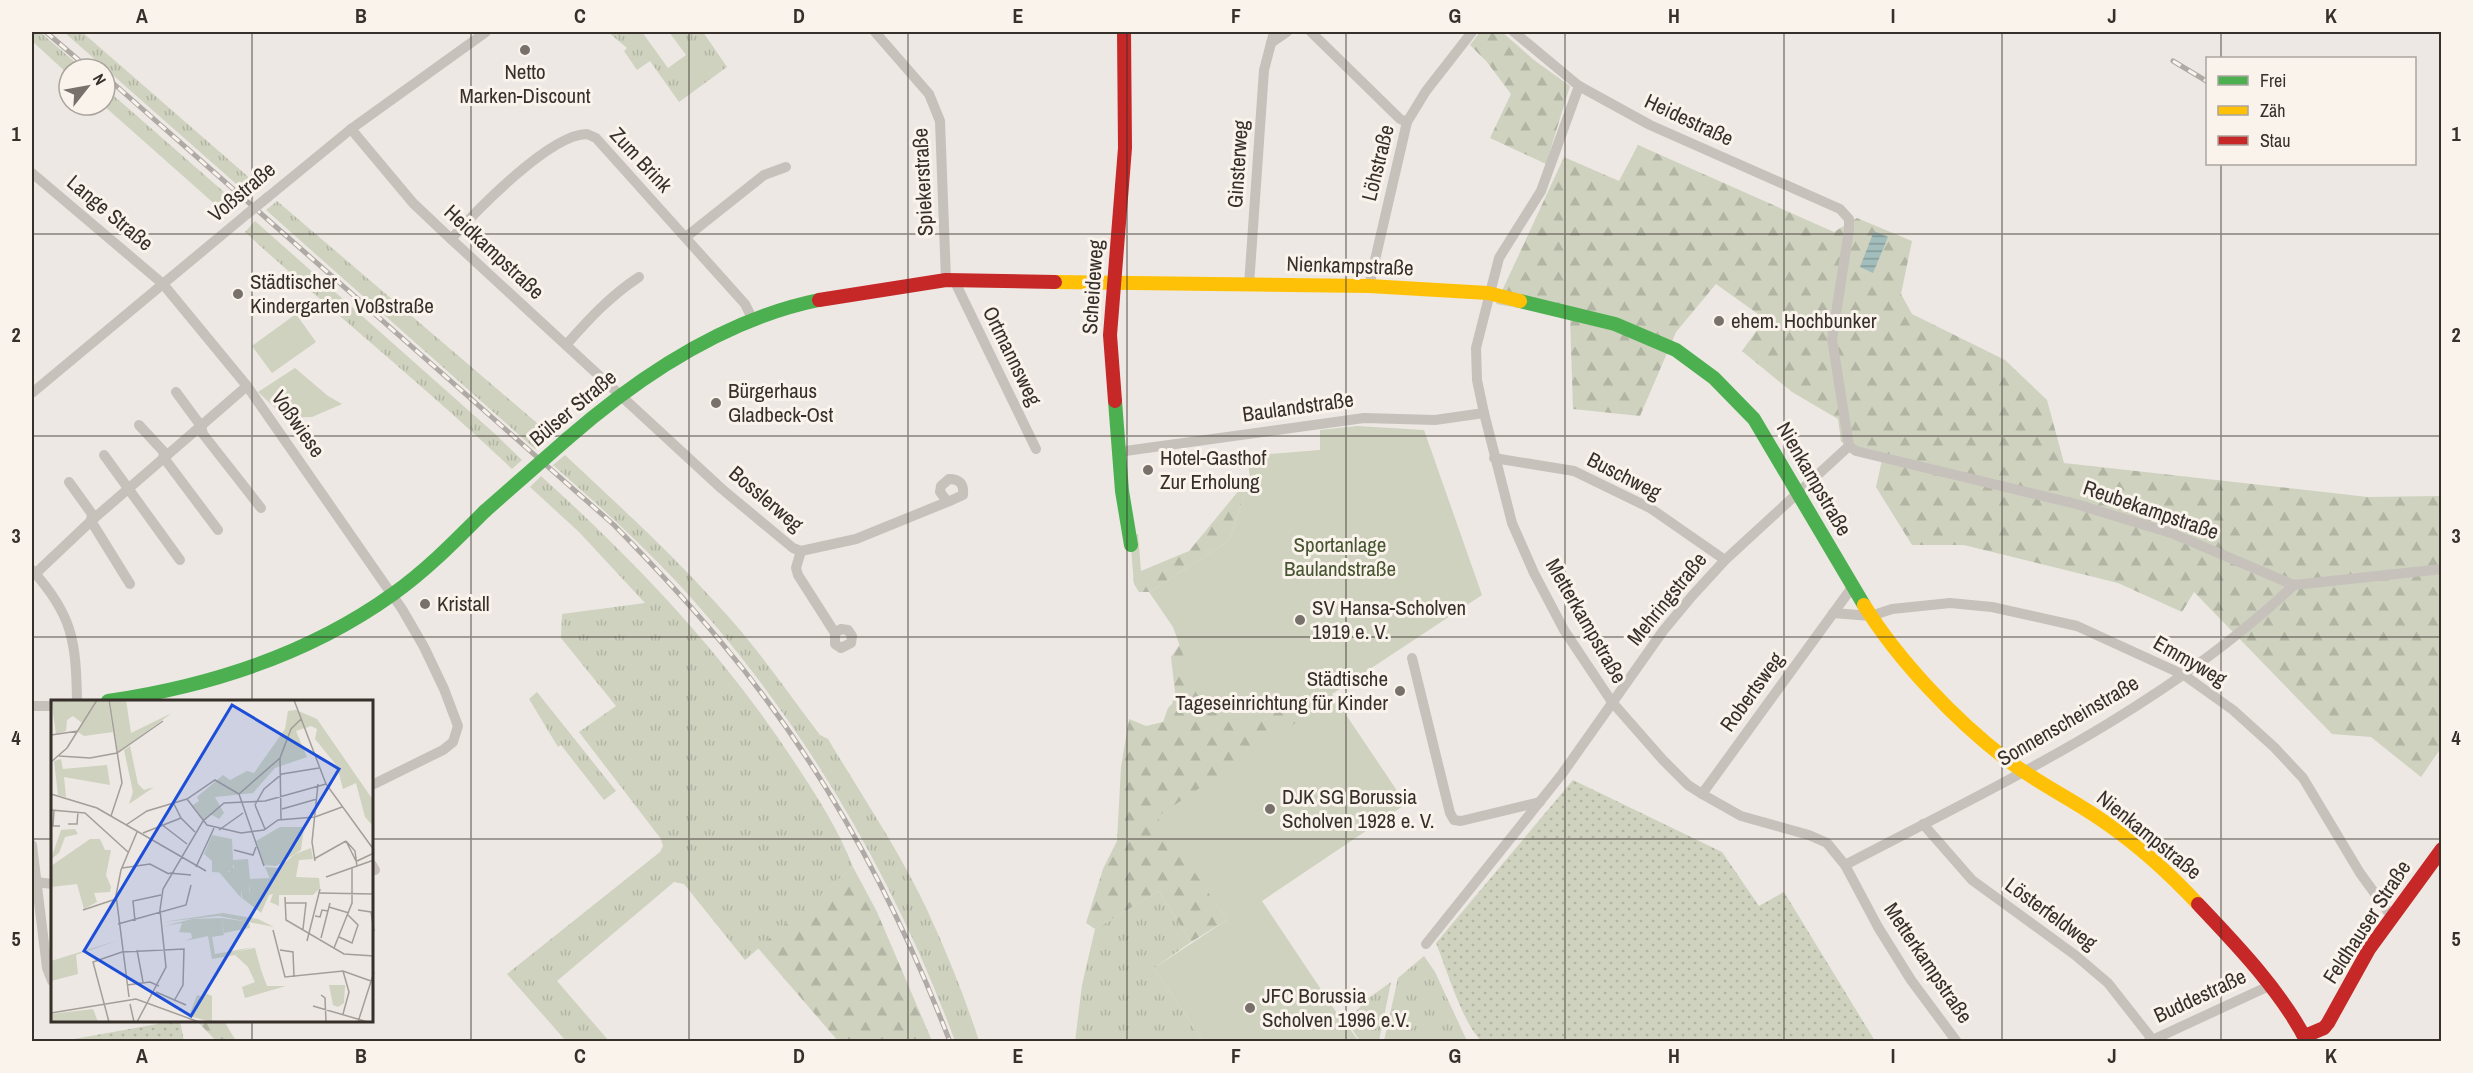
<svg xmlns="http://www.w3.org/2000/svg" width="2473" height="1073" viewBox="0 0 2473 1073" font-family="'Archivo Narrow',sans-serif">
  <defs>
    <pattern id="grass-tufts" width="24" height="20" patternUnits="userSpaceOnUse" patternTransform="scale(1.5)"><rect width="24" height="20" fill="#ced2be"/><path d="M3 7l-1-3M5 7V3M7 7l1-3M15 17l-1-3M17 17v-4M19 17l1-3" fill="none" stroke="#b2b5a3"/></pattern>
    <pattern id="forest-firs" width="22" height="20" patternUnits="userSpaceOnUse" patternTransform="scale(1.5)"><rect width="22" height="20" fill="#ced2be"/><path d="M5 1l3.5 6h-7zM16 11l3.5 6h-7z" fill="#b2b5a3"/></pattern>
    <pattern id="garden-dots" width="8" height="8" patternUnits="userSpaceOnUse" patternTransform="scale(1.5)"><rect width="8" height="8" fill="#ced2be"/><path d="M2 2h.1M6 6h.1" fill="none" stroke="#b2b5a3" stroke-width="1.8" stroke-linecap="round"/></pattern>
    <pattern id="water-rules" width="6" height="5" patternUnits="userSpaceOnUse" patternTransform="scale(1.5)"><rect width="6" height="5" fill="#a1bdbc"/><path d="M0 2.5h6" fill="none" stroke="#849a99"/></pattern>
  </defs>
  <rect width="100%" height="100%" fill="#ede8e3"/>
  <!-- grass -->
  <g fill="url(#grass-tufts)">
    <path d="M32 32H40L83 69H69V75L32 41Z"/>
    <path d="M64 32H82L260 187 251 197Z"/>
    <path d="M608 32H642L668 68 686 55 669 32H703L727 67 679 102 650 61 637 70 624 51 627 48Z"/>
    <path d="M105 88 240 206 227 215 103 105Z"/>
    <path d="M277 201 551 435 535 449 266 210Z"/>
    <path d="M255 221 494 433 522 460 512 469C426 387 333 313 245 232Z"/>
    <path d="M565 455C616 503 668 550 715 602 754 643 786 690 820 735L828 739C862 796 901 853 929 914 948 955 965 998 979 1041H955C892 871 796 709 672 577 634 537 594 501 553 465Z"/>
    <path d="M541 476C635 561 721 651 791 757 814 792 838 828 853 867L745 960 684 884 674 882 557 981 609 1041H566L507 974 660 852 663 846 661 839 579 732 616 706 561 638 562 614 645 603 579 532 530 487Z"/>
    <path d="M537 692 616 791 604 800 561 745 558 747 529 699Z"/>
    <path d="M1159 891 1191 942 1154 968 1203 1041 1075 1042 1082 985 1095 929Z"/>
    <path d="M1424 956 1435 972 1467 1041H1384L1398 978Z"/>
    <path d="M1391 982 1379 1041H1360L1347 1022 1366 1000Z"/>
  </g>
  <!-- forest -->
  <g fill="url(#forest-firs)">
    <path d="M1480 32H1502L1534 60 1570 86 1546 164 1490 138 1511 94 1487 62 1470 45Z"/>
    <path d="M1638 145 1834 232 1857 218 1912 241 1901 294 1912 314 2005 360 2047 400 2064 463 2368 497 2441 496V748L2421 777 2371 737 2332 734 2194 592 2182 612 2118 583 1964 545H1912L1876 487 1882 460 1855 454 1841 441 1838 419 1792 392 1742 351 1765 319 1716 284 1676 332 1640 416 1573 409 1570 317 1496 304 1564 157 1619 181Z"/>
    <path d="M1250 477 1229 541 1149 592H1139L1134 584 1130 537 1138 534 1141 571 1189 551Z"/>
    <path d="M1180 644 1194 684 1263 721 1289 703 1301 720 1158 817 1227 920 1191 942 1159 891 1095 929 1086 923 1103 869 1117 841 1121 767 1129 719 1146 726 1163 722 1168 708 1172 704 1175 692 1171 657Z"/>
    <path d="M853 867 877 912 932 1041H838L758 948Z"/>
    <path d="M197 1021H224L236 1041H216Z"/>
  </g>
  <!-- park -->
  <g fill="#ced2be">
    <path d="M697 56 707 71 688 85 684 80 687 62Z"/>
    <path d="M296 314 316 342 272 373 252 346Z"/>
    <path d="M295 368 328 396 342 404 312 417 286 418 258 392Z"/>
    <path d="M1357 426 1424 430 1482 595 1332 694 1406 804 1262 901 1334 1009 1359 1041H1203L1154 968 1227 920 1157 817 1300 720 1289 703 1263 721 1229 719 1208 704 1194 684 1173 627 1149 592 1229 541 1250 477 1247 456 1320 450V430Z"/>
  </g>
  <!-- garden -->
  <g fill="url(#garden-dots)">
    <path d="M1573 780 1722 852 1759 906 1784 892 1875 1041 1483 1042C1464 1028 1446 967 1436 943Z"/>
    <path d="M174 1021H180L184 1041H63Z"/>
  </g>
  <!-- water -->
  <path fill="url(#water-rules)" d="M1874 231 1888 237 1873 273 1860 267Z"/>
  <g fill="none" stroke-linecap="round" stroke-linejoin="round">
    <!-- street -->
    <g stroke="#c7c1bc" stroke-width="10">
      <path d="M875 32 929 94 940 121 946 280"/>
      <path d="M1311 32 1400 119 1407 122"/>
      <path d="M1514 32 1579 86 1650 125 1840 209 1849 219V230L1832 339 1849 446"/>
      <path d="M1271 43 1287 32"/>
      <path d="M1579 86 1541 191 1499 258 1476 348 1477 380 1484 413 1512 523 1534 573 1564 630 1612 702 1663 760 1688 785 1702 794 1741 816 1809 835 1827 843 1845 865 1878 927 1911 980 1957 1042"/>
      <path d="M351 129 413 203 451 239 722 489 793 548 801 551 856 539 952 500 963 495C964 484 960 479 949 479L941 486 940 492 947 501"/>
      <path d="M32 173 163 284 247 386 402 609 424 647 444 689 458 726 453 742 443 750 372 785"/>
      <path d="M268 197 351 129 486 32"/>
      <path d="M686 237 764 175 786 167"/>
      <path d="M451 239C476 211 550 134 587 134L596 138 745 304 753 320"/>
      <path d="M954 280 1036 449"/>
      <path d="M1249 285 1264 70 1274 32"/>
      <path d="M1369 286 1407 122 1426 91 1472 32"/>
      <path d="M566 345C588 320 610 296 639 277"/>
      <path d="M176 392 201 426 203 434 261 508"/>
      <path d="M32 393 247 214"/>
      <path d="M139 425 163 451 164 458 218 530"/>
      <path d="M1849 446 1856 451 2076 504 2171 533 2294 585 2442 569"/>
      <path d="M1118 452 1364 418 1435 420 1484 413"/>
      <path d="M104 455 180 560"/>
      <path d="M1494 458 1574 471 1650 508 1725 560"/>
      <path d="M69 482 92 514 91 521 130 584"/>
      <path d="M801 551 796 568 798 575 835 633V644L841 648 851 643 852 636 848 630 841 629 835 633"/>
      <path d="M32 570C73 615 76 642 77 701"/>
      <path d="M35 574 91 521 247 386"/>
      <path d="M1833 613 1871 616 1892 609 1950 603 1992 607 2077 626 2184 675 2233 710 2274 747 2303 778 2360 873 2392 917"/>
      <path d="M1412 658 1450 813 1454 820 1461 821 1540 802"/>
      <path d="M32 706H52"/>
      <path d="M1702 794 1853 586"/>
      <path d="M1923 824 1972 880 2075 955 2108 983 2152 1039"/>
      <path d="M32 845 47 968 52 981"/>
      <path d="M372 865 375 870"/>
      <path d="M1845 865C2000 784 2166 707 2294 585"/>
      <path d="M36 882 52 884"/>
      <path d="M1426 944 1562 774 1663 631 1692 596 1725 560 1849 446"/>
      <path d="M2148 1042 2269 986"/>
    </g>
    <!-- fast -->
    <g stroke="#4caf50" stroke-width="14">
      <path d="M1520 301 1615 324 1676 350 1714 378 1754 419 1864 605"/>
      <path d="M1115 401 1122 491 1131 545"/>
      <path d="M567 439C638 377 725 319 819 300"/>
      <path d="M108 701C211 686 308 655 393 594 427 570 456 540 485 511"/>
    </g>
    <!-- slow -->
    <g stroke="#ffc107" stroke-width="14">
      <path d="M1055 282 1369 286 1488 293 1520 301"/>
      <path d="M1864 605C1898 660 1955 720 2006 759 2037 783 2074 800 2106 823 2139 846 2170 874 2198 904"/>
    </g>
    <!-- jam -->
    <g stroke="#c62828" stroke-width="14">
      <path d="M819 300 946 280 1055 282"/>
      <path d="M1115 401 1110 335 1125 148 1124 32"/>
      <path d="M2198 904C2236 944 2282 992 2307 1042"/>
      <path d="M2305 1036 2324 1028 2328 1023 2369 949 2442 849"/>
    </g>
    <!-- rail casing -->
    <g stroke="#afaaa6" stroke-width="5">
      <g id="rail">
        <path d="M46 32 89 69"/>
        <path d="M2173 61 2208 82"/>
        <path d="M105 76 614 525C651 563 687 601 721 642 820 760 895 898 950 1042"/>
      </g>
    </g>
    <!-- rail -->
    <use href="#rail" stroke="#f9f3ec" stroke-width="3" stroke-dasharray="9" stroke-linecap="butt"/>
    <!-- street-bridge -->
    <path stroke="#c7c1bc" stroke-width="10" d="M247 214 268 197"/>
    <!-- fast-bridge -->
    <path stroke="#4caf50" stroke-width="14" d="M485 511 567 439"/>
  </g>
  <!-- grid -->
  <path fill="none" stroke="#372f2a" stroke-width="1.5" stroke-opacity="0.55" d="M252 32V701M471 32V1042M689 32V1042M908 32V1042M1127 32V1042M1346 32V1042M1565 32V1042M1784 32V1042M2002 32V1042M2221 32V58M2221 164V1042M32 234H2442M32 436H2442M32 637H2442M32 839H52M372 839H2442M252 1020V1042"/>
  <!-- markers -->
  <g fill="#77706b" stroke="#f9f3ec" stroke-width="2">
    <circle cx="525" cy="50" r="6"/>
    <circle cx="238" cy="294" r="6"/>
    <circle cx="1719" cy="321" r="6"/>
    <circle cx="716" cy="403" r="6"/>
    <circle cx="1148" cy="470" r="6"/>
    <circle cx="425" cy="604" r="6"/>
    <circle cx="1300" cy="620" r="6"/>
    <circle cx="1400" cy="691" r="6"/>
    <circle cx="1270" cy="809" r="6"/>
    <circle cx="1250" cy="1008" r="6"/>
  </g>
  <g text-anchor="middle" stroke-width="6" stroke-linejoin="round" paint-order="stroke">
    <!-- poi labels -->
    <g font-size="21" fill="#372f2a" stroke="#f9f3ec" text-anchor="start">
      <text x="525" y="79" text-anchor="middle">Netto<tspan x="525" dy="24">Marken-Discount</tspan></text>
      <text x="250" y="289">Städtischer<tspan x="250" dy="24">Kindergarten Voßstraße</tspan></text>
      <text x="1731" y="328">ehem. Hochbunker</text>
      <text x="728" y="398">Bürgerhaus<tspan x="728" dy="24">Gladbeck-Ost</tspan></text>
      <text x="1160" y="465">Hotel-Gasthof<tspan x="1160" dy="24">Zur Erholung</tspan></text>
      <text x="437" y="611">Kristall</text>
      <text x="1312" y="615">SV Hansa-Scholven<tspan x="1312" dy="24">1919 e. V.</tspan></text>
      <text x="1388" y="686" text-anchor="end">Städtische<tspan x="1388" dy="24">Tageseinrichtung für Kinder</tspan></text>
      <text x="1282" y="804">DJK SG Borussia<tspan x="1282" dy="24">Scholven 1928 e. V.</tspan></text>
      <text x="1262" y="1003">JFC Borussia<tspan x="1262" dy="24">Scholven 1996 e.V.</tspan></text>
    </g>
    <!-- street labels -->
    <g font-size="21" fill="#372f2a" stroke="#f9f3ec">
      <text transform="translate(1689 120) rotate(25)" y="7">Heidestraße</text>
      <text transform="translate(641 160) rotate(47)" y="7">Zum Brink</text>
      <text transform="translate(1378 163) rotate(-76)" y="7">Löhstraße</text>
      <text transform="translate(1238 164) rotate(-86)" y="7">Ginsterweg</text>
      <text transform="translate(923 182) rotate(-93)" y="7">Spiekerstraße</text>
      <text transform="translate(242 192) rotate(-40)" y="7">Voßstraße</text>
      <text transform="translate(110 213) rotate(40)" y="7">Lange Straße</text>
      <text transform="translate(494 252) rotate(43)" y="7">Heidkampstraße</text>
      <text transform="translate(1350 266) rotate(2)" y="7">Nienkampstraße</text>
      <text transform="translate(1093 287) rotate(-86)" y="7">Scheideweg</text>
      <text transform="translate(1012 356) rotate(64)" y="7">Ortmannsweg</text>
      <text transform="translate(1298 407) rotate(-8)" y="7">Baulandstraße</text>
      <text transform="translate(573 408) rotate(-40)" y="7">Bülser Straße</text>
      <text transform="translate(298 424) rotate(55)" y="7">Voßwiese</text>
      <text transform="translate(1624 476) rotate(27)" y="7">Buschweg</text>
      <text transform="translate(1814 479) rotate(60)" y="7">Nienkampstraße</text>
      <text transform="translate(766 499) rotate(40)" y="7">Bosslerweg</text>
      <text transform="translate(2151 510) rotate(19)" y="7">Reubekampstraße</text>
      <text transform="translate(1667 599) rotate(-51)" y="7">Mehringstraße</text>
      <text transform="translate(1586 621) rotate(60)" y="7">Metterkampstraße</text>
      <text transform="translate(2190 661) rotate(30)" y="7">Emmyweg</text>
      <text transform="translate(1752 692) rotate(-54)" y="7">Robertsweg</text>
      <text transform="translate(2068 721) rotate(-30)" y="7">Sonnenscheinstraße</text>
      <text transform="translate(2149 835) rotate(39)" y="7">Nienkampstraße</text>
      <text transform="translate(2051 914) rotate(36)" y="7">Lösterfeldweg</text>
      <text transform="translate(2367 922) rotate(-57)" y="7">Feldhauser Straße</text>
      <text transform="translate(1928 963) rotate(56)" y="7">Metterkampstraße</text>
      <text transform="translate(2200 996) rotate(-25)" y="7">Buddestraße</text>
    </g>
    <!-- park labels -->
    <g font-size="21" fill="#465430" stroke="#f9f3ec">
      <text x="1340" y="552">Sportanlage<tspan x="1340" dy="24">Baulandstraße</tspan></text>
    </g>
  </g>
  <!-- overview -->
  <g transform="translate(51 700)">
    <rect width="322" height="322" fill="#ede8e3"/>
    <path d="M39 139H49L54 150H60L55 175 60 187 59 192 43 193 46 202 33 209 26 184 0 187V166ZM260 148 262 159 248 160 245 177 268 178 269 188 262 195H228V206L219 202 222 194 218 195 210 213 191 198V189H198L199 194 219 179 214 167 227 168 244 154ZM172 213 207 219 223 227 168 216 112 222ZM171 218 173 235 161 237 164 254 203 247 184 252 210 270 216 286H235L194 298 191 287 204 282 197 267 184 255 161 259 157 236 134 241 141 238 140 233 128 232 131 223 113 226 141 219ZM68 240 25 255 27 274 0 281V261Z" fill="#ced2be"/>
    <path d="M0 0H45L31 23 22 16 16 20 15 31 5 34ZM46 0H57L62 32 33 36 27 32ZM58 0H75L80 33 121 13 67 52ZM245 10 266 19 322 100V126L314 117 305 83 292 89 286 66 264 39 266 29 260 26 245 31 256 57 224 68 202 93 164 97 173 113 168 119 159 114 153 120 142 105 148 101 146 97 172 75 179 80 196 71 203 73 234 29 237 11ZM79 46 87 84 93 90 103 87 78 104 82 92 73 50ZM10 59 12 69 56 65 59 85 13 77 15 97 7 95 3 61ZM24 129 27 134 14 137 8 153 0 159 10 130ZM180 165 198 184V189H191L190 198 168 172H178ZM171 218 198 222 199 228 173 233ZM204 248 210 270 206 271 183 252Z" fill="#ced2be"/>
    <path d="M42 309 47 322H0V314Z" fill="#ced2be"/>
    <path d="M161 135 181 139 182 160 197 159 199 179 219 178 220 193 199 194 198 184 184 185 183 165 176 173 161 172V161L153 154ZM278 285H294L293 303 287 307 282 305Z" fill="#ced2be"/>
    <path d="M229 127H253L250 150 225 166 213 165 205 141ZM154 293 161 296V322L138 316 146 295 153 297Z" fill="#ced2be"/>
    <path fill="none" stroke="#a49e99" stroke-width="1.5" d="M58 0 71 83 60 116M243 0 275 84 323 150M0 35 27 31M8 56 39 58 66 53 112 21M229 58 230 119M0 62 16 48 46 0M0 94 46 108 155 171M188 94 229 58 240 29 250 19M188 94 213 166M136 99 156 125 190 133 213 130 227 120 264 117 291 107M123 104 130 118 144 132M204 105 213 89 231 74 268 68M204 105 214 129M231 109 266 99M0 110 34 113 77 152M3 110 2 126H9M17 124H26L27 112M110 124 136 144M75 125 96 111 136 99 164 80 188 94M168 130 192 113M92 133 130 118M295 141 304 151 306 167M295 141 305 161M183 150 202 155 205 147M263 159 295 141M264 161 261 142 267 84M306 161 323 153M145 167 163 128M71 168 99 164 118 174M118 173 140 175M275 177 323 160M267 193 323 194M234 197 235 220 293 254 323 256M234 203H255L252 229M278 207 298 213M32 210 65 199M307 210 320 212 323 231M264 216 269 217 271 210 277 211M84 221 82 201 110 195M67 224 135 205 140 185M222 230 234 277 292 271 320 281M288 237 301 243 307 225 297 215M270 238 279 203M256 241 269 189M283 248 301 203V168M86 250 92 282M229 250 242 252 243 277M76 285 99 282 108 286M105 292 135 305M270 295 274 298 275 322M78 297 65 195 70 170 86 132M79 304 83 322M262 306 317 322M0 313 85 299 148 322M292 314 298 292 292 271M58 322 42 262 71 252 133 249 132 285 123 301M86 322 115 267 109 210 112 189 152 121 173 103 214 101 275 84M307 322 323 272"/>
    <path fill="#1d4ed8" fill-opacity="0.15" stroke="#1d4ed8" stroke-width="3" d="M181 5 288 69 140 316 33 251Z"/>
    <rect width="322" height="322" fill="none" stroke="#372f2a" stroke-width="3"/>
  </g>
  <!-- border -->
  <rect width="2473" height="1073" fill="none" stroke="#f9f3ec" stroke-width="66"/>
  <!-- legend -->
  <rect x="2206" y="57" width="210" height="108" fill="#f9f3ec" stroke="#aba59e" stroke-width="1.5"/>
  <rect x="2218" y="76" width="30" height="9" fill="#4caf50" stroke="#aba59e" stroke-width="1.5"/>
  <text x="2260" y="87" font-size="18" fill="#372f2a">Frei</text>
  <rect x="2218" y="106" width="30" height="9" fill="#ffc107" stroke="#aba59e" stroke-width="1.5"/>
  <text x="2260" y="117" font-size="18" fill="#372f2a">Zäh</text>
  <rect x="2218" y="136" width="30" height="9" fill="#c62828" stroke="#aba59e" stroke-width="1.5"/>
  <text x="2260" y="147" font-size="18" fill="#372f2a">Stau</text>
  <!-- north arrow -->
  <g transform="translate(87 87) rotate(59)"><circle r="28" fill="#f9f3ec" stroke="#aba59e" stroke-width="1.5"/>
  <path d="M0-4.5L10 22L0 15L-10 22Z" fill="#77706b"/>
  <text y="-9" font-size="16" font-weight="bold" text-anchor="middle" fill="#372f2a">N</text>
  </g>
  <rect x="33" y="33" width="2407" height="1007" fill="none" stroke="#372f2a" stroke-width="2"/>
  <g font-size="20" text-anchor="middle" font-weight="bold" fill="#372f2a">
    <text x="142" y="23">A</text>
    <text x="361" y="23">B</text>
    <text x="580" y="23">C</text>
    <text x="799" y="23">D</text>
    <text x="1018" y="23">E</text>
    <text x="1236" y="23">F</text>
    <text x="1455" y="23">G</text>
    <text x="1674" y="23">H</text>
    <text x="1893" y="23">I</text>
    <text x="2112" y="23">J</text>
    <text x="2331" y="23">K</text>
    <text x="16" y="141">1</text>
    <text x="2456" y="141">1</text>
    <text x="16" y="342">2</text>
    <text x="2456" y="342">2</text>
    <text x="16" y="543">3</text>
    <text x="2456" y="543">3</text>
    <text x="16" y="745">4</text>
    <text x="2456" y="745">4</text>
    <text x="16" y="946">5</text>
    <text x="2456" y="946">5</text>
    <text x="142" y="1063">A</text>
    <text x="361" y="1063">B</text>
    <text x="580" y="1063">C</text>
    <text x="799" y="1063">D</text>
    <text x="1018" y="1063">E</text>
    <text x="1236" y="1063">F</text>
    <text x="1455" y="1063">G</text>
    <text x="1674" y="1063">H</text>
    <text x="1893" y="1063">I</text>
    <text x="2112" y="1063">J</text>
    <text x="2331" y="1063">K</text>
  </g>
</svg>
